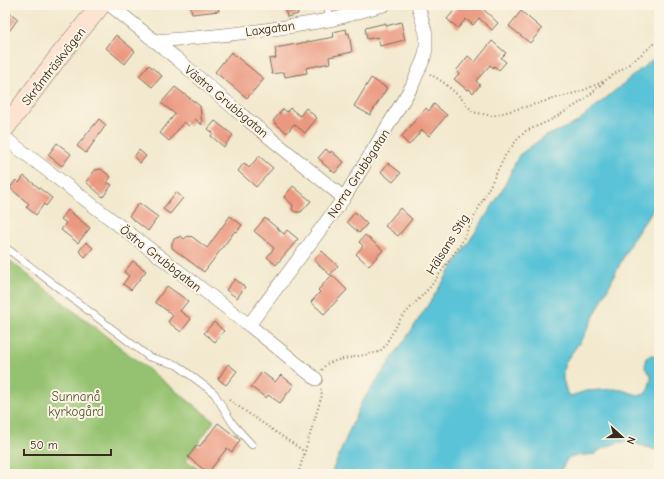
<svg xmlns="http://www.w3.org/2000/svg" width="664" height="479" viewBox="0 0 664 479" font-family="'Comic Neue',sans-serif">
  <rect width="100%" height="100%" fill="#fcf5e5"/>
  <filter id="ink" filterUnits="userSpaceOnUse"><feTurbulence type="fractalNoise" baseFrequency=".025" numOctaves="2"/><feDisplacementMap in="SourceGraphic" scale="8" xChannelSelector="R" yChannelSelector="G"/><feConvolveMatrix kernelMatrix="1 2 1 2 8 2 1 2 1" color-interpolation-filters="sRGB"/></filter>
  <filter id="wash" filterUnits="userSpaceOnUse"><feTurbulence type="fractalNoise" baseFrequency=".012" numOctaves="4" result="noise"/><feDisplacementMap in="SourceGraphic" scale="16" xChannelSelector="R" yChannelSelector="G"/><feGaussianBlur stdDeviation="0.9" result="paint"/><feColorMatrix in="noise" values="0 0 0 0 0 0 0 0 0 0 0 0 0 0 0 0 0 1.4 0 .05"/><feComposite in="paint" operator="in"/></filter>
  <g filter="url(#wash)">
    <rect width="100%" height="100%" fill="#f2e9ce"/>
    <!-- green -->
    <path fill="#95c26f" stroke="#687646" d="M5 257 214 421 186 460 205 474H5Z"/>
    <!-- water -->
    <path fill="#5ac3d7" stroke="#4a767a" d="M659 54V190L654 208 631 242 584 336 566 361 563 371V379L567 393 570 396 586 391 614 389 622 390 638 395H643L648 390 651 379V375L645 368 646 358 652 355 659 357V451L634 443 619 442 598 451 596 454 574 456 567 459 561 471 555 474H331L361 403 409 334 502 191 519 155 544 137 576 123Z"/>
    <g id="blocks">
      <!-- building -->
      <g fill="#eb9880">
        <path d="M190 5H218L219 11 192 14Z"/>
        <path d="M296 5 298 14 287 17 285 8Z"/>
        <path d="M459 5H479L498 23 492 30 479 18 473 25 466 19 458 28 447 19Z"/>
        <path d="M5 9 18 19 5 37Z"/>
        <path d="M521 11 542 29 530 43 509 26Z"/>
        <path d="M401 22 405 40 380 46 378 37 367 39 365 28 386 23V26Z"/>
        <path d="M346 29 347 34 349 33 352 52 329 57 330 63 306 68 307 73 285 77 284 72 272 74 269 59 276 58 275 54H276L275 48 334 37 333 32Z"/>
        <path d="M116 35 135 51 125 64 106 48Z"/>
        <path d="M492 41 506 53 501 58 506 62 499 70 494 66 493 68 490 65 476 81 480 85 473 93 469 89 467 90 454 79 459 74 456 71 468 56 475 62Z"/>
        <path d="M231 52 264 79 247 98 215 72Z"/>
        <path d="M149 65 162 76 152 87 139 76Z"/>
        <path d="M371 78 387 88 370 115 354 106Z"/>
        <path d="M175 87 200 106 202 125 195 119 189 126 184 122 169 141 160 133 175 114 161 103Z"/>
        <path d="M434 104 447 115 429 136 422 130 409 145 401 137 426 108 429 111Z"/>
        <path d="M290 108 300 116 306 108 317 118 305 133 294 124 287 133 273 121 283 109 287 112Z"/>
        <path d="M99 119 106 125 86 153 77 146Z"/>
        <path d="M215 121 233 135 224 147 211 136 213 133 208 129Z"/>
        <path d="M57 143 71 154 62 166 48 155Z"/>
        <path d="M326 149 330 153 331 151 344 162 335 173 322 163 323 162 318 158Z"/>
        <path d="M139 150 146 156 140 163 134 157Z"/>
        <path d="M259 156 273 168 256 187 238 171 244 163 249 168Z"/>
        <path d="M388 163 401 173 393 182 381 172Z"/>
        <path d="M101 169 111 177 107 182 112 185 103 197 86 182 95 170Z"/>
        <path d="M24 176 52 198 46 206 44 204 36 215 26 207 29 204 10 188 16 180 19 183Z"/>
        <path d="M293 186 311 201 301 212H295L292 209 293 205 284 197Z"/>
        <path d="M176 192 183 198 170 214 163 209Z"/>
        <path d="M139 203 158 217 148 231 129 216Z"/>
        <path d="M400 208 412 219 398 236 385 226Z"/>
        <path d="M68 210 90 228 78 243 61 230 66 223 61 219Z"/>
        <path d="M355 212 367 224 359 233 347 222Z"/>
        <path d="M230 216 242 225 237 232 235 231 204 272 172 248V243L174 239 181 236 184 239 188 236 190 237 191 236 207 248Z"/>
        <path d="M265 218 284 234 287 230 298 239 276 265 267 257 274 248 254 231Z"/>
        <path d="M365 235 383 250 369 266 356 254 363 246 359 242Z"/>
        <path d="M86 242 93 248 85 257 79 251Z"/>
        <path d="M322 251 338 266 330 275 314 260Z"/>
        <path d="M133 261 146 271 131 290 123 284 129 276 124 272Z"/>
        <path d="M332 275 347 290 324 314 311 302 320 292 318 290Z"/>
        <path d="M235 279 245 287 237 298 226 290Z"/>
        <path d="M167 286 188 301 180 311 191 319 181 332 168 322 173 315 155 302Z"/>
        <path d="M214 322 224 331 215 342 204 333Z"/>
        <path d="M228 364 237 371 226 385 218 379Z"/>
        <path d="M262 372 275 382 281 375 294 385 280 403 268 395 266 398 251 387Z"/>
        <path d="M218 423 240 440 232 452 227 448 208 473 188 457 197 445 200 446Z"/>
      </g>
    </g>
  </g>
  <g filter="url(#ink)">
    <use href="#blocks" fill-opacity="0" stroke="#7b6d5c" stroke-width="1"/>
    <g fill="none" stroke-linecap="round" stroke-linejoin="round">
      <!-- lane casing -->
      <g stroke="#7b6d5c" stroke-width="8">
        <g id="lane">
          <path d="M328 5 329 19"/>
          <path d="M5 247 149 357 177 365 214 393 233 424 252 445"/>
        </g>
      </g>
      <!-- street casing -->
      <g stroke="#7b6d5c" stroke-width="14">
        <g id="street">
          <path d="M110 5 176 58 243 116 344 198"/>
          <path d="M154 41C214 37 275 30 334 19 350 15 367 9 384 5"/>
          <path d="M5 138 249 325 316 379"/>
          <path d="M249 325 344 198 412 86 424 58 426 49V34L418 5"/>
        </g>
      </g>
      <!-- secondary casing -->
      <g stroke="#7b6d5c" stroke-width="20">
        <path id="secondary" d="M5 128 59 56 101 5"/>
      </g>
      <!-- path -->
      <g stroke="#7b6d5c" stroke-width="2" stroke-dasharray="1 3" stroke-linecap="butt">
        <path d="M430 74 443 82 459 96 473 112 492 116 582 91 604 81"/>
        <path d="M322 370 326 364 338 360 379 352 384 347 401 318 431 286 460 245 505 156 516 141 526 131 549 121 578 104 592 93 607 79 628 65 659 40"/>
        <path d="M229 400 305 452"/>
        <path d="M298 474 322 395 321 389"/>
      </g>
      <!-- lane -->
      <use href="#lane" stroke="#fff" stroke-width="7"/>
      <!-- street -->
      <use href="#street" stroke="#fff" stroke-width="13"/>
      <!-- secondary -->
      <use href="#secondary" stroke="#fde4d1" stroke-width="19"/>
    </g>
  </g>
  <g text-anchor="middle" stroke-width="4" stroke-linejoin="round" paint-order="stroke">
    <!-- street labels -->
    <g font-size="13" fill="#3b2a1e" stroke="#fcf5e5">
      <text transform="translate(270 28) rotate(-8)" y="5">Laxgatan</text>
      <text transform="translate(53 66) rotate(-52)" y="5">Skråmträskvägen</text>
      <text transform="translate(227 101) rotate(40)" y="5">Västra Grubbgatan</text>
      <text transform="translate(358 173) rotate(-57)" y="5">Norra Grubbgatan</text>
      <text transform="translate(447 244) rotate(-58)" y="5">Hälsans Stig</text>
      <text transform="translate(161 258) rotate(38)" y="5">Östra Grubbgatan</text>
    </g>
    <!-- park labels -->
    <g font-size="13" fill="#565836" stroke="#fcf5e5">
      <text x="76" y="401">Sunnanå<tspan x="76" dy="15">kyrkogård</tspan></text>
    </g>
  </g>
  <!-- margin -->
  <rect width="664" height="479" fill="none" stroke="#fcf5e5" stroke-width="20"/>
  <!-- north arrow -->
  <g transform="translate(622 437) rotate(111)" stroke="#fcf5e5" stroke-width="3" paint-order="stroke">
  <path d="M0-3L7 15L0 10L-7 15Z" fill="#3b2a1e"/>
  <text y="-6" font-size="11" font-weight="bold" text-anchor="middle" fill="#3b2a1e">N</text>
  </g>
  <!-- scale -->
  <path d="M24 449v6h87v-6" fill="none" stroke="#3b2a1e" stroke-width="2"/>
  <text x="30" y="449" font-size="12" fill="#3b2a1e" stroke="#fcf5e5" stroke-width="3" paint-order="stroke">50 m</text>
</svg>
